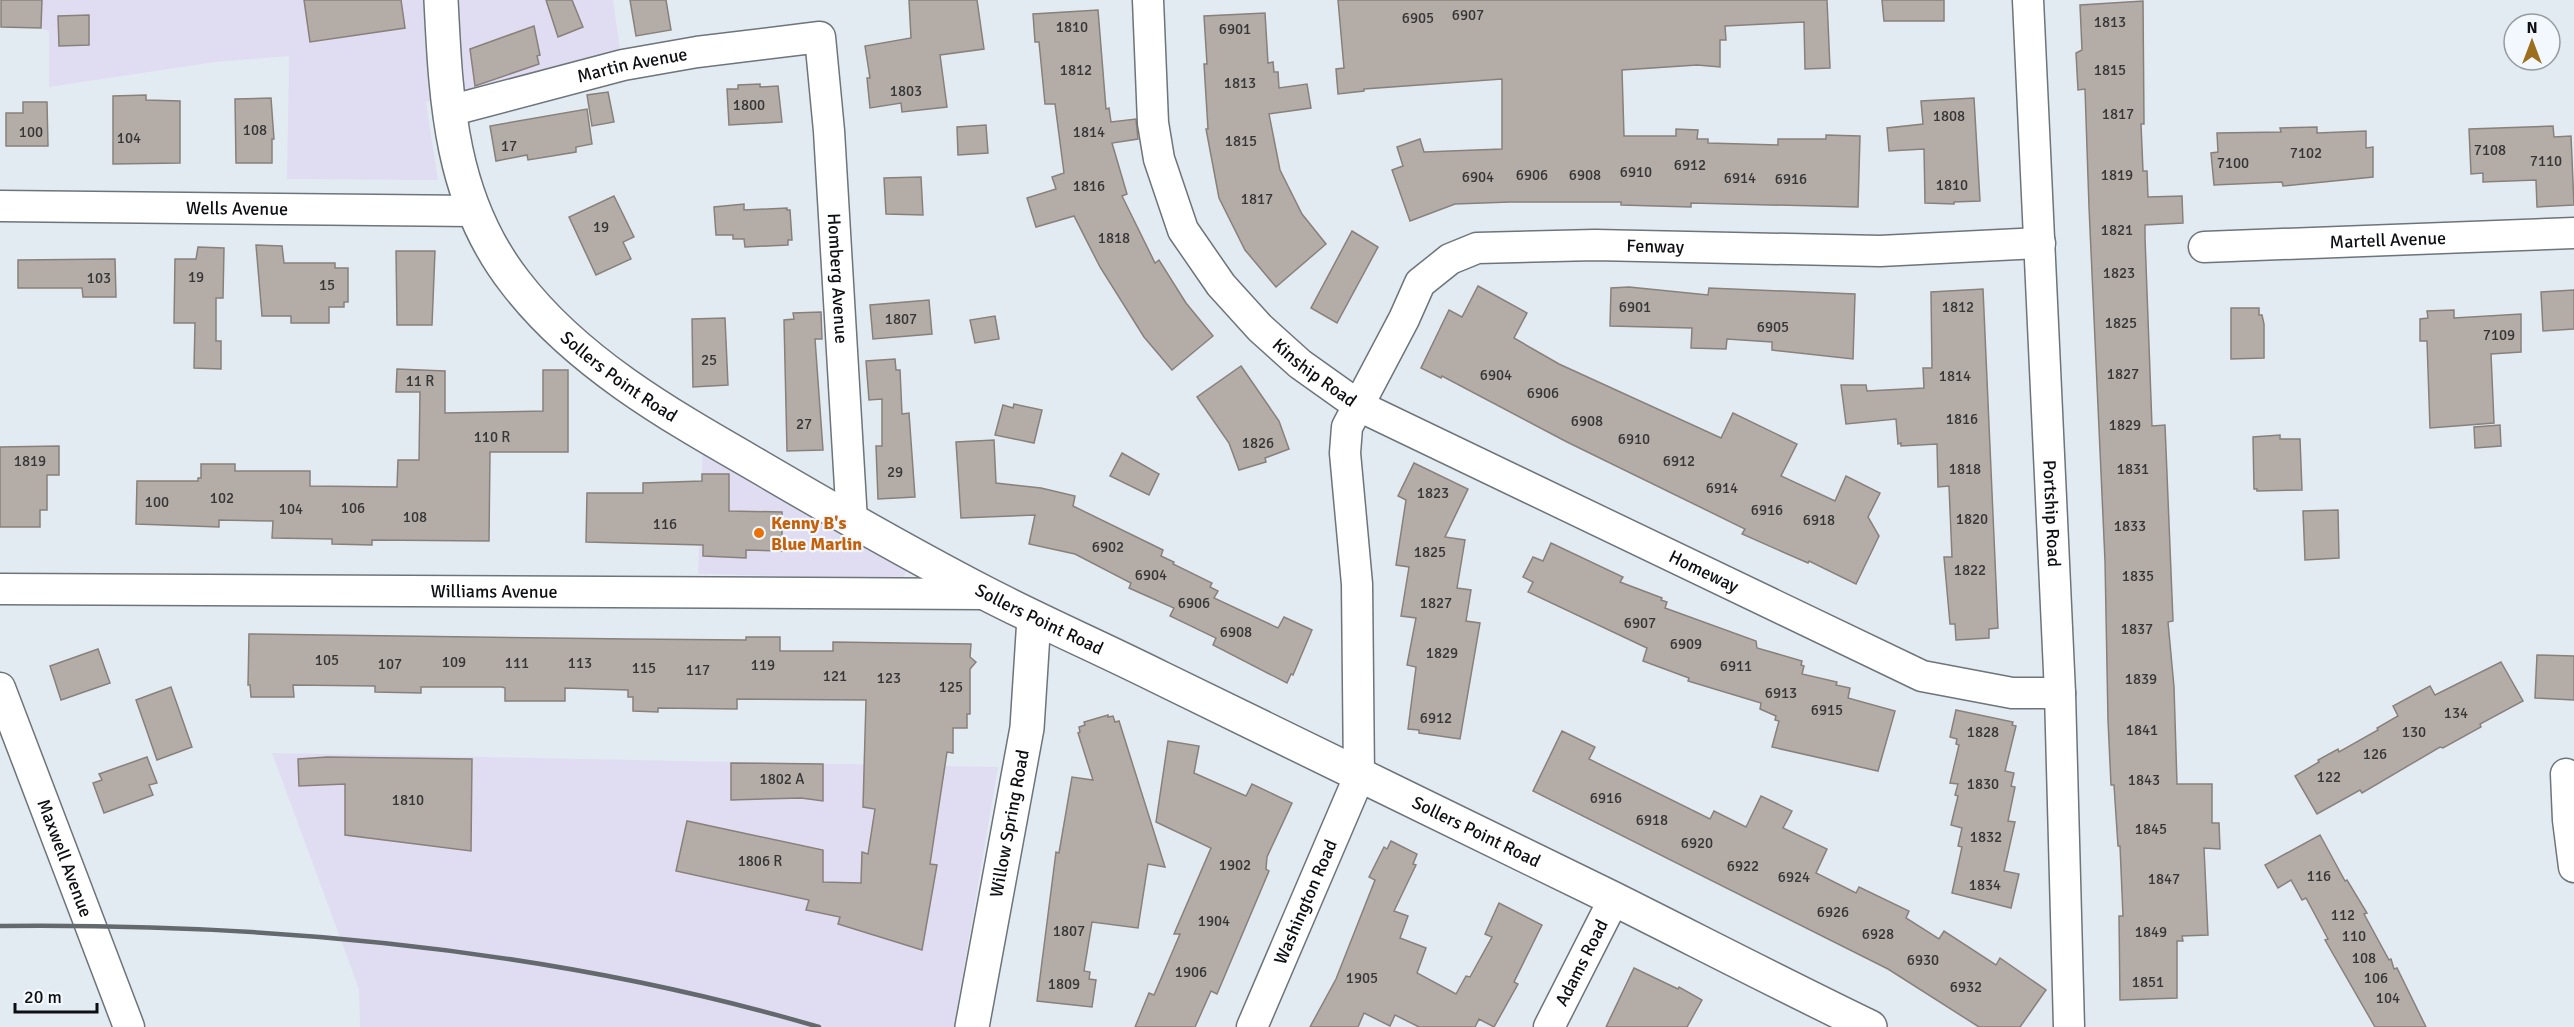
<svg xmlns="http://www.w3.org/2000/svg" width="2574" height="1027" viewBox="0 0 2574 1027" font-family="Signika,sans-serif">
  <rect width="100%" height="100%" fill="#e3ebf2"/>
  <!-- commercial -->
  <g fill="#e0ddf3">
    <path d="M42 0H613L620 49 477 94 426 102 438 180 287 179 289 56 216 62 49 87V31L42 29Z"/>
    <path d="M703 446 910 561 903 579 698 574Z"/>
    <path d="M272 753 998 767 954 1027H360L359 989Z"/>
  </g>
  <!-- building -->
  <g fill="#b4aca7" stroke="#88807b" stroke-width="1.5">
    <path d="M1 0H42L41 28 1 27Z"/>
    <path d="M304 0H401L405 28 310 42Z"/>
    <path d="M546 0H572L583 27 558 37Z"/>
    <path d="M630 0H666L671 30 636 36Z"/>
    <path d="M909 0H977L984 49 940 55 947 107 902 112 901 103 870 108 867 78H870L865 46 911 38Z"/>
    <path d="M1338 0H1827L1830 68 1805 69 1804 22 1725 26 1726 40H1720V67L1697 65 1622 70 1624 136H1676V129L1698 130 1697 139H1708V143L1778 145V139H1826V135L1860 136 1858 207 1691 203V207L1621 205V202H1510L1455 204 1410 221 1392 170 1403 166 1397 147 1420 139 1424 152 1502 149V79L1364 89V91L1338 94 1336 69 1344 68Z"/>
    <path d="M1882 0H1944V21H1884Z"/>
    <path d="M2143 1 2144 124H2141L2143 171H2147L2148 197 2182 196 2183 223 2145 225V238L2152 426 2165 425 2173 621 2168 622 2174 687 2177 784H2212V823H2219L2220 849 2204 848 2208 935 2182 936 2183 941H2177V998L2120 1000 2119 916H2123L2120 846H2118L2114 785H2111L2108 720 2105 561 2089 207 2085 89 2078 90 2076 53 2082 50 2080 5Z"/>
    <path d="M1098 10 1106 109 1109 108 1111 122 1136 119 1138 139 1112 143 1127 194 1122 196 1155 263 1159 260 1186 303 1213 336 1172 370 1144 337 1100 267 1074 216 1036 227 1027 198 1056 189 1052 177 1064 173 1055 104H1045L1039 42H1035L1033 14Z"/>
    <path d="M1265 13 1268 63 1273 62 1274 72H1278L1279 88 1307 84 1311 108 1269 114 1280 170 1302 214 1326 244 1276 287 1245 250 1219 198 1206 129H1208L1204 64H1207L1204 16Z"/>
    <path d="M89 15V45L59 46 58 16Z"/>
    <path d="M534 26 540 55 537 56 539 64 475 86 470 49Z"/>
    <path d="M760 84V87L778 86 782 122 729 125 727 89H738V85Z"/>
    <path d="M608 92 614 122 592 126 587 95Z"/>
    <path d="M146 95V100L180 101V163L113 164V96Z"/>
    <path d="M271 98 274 139H272V163H236L235 99Z"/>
    <path d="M1974 98 1980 201 1954 202V204L1925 203 1924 149 1889 151 1887 128 1923 124 1921 101Z"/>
    <path d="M23 102H47L48 146H6V113H23Z"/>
    <path d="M587 109 592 144 576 147V152L528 160 527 155 496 161 490 126Z"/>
    <path d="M986 125 988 153 958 155 957 127Z"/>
    <path d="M2553 126 2554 137 2571 136 2574 205 2537 207 2536 180 2483 182V173L2471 174 2469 129Z"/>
    <path d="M2317 127V133L2366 131V148L2373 147V177L2283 186 2282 182 2214 185 2211 153 2218 152 2217 133 2281 132 2280 128Z"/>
    <path d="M921 177 923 215 886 214 884 178Z"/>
    <path d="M614 196 634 237 623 242 631 259 596 275 569 217Z"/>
    <path d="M744 204V210L787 208V210H790L792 240H788V245L745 247 744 239H733V235H716L714 207Z"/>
    <path d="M1352 231 1378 247 1337 323 1311 308Z"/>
    <path d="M256 245 282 246 284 263H335V268H348V302H344V307H329V323H291V316H262Z"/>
    <path d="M198 247 224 248 223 298H216V341H221V369L194 368 195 323H174L175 259H196Z"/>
    <path d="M396 251H435L432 325H397Z"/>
    <path d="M115 259 116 297H83L82 288H18V260Z"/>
    <path d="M1478 286 1527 313 1514 338 1559 364 1721 438 1733 413 1797 444 1781 476 1835 501 1846 476 1880 493 1868 517 1879 536 1856 584 1809 561 1808 563 1742 534 1745 529 1567 442 1442 376 1441 378 1421 368 1449 310 1462 317Z"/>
    <path d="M1629 287 1708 295 1709 288 1855 294 1853 359 1772 350V342L1727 339 1726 349 1691 348 1692 328 1610 326 1611 288Z"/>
    <path d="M1983 289 1998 628 1989 629V638L1956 640 1955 624H1950L1944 557H1952L1949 486 1938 487 1937 444 1901 446V443L1898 444 1896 419 1846 424 1841 385H1866L1867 391 1924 388 1923 368H1932L1931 292Z"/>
    <path d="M2574 290V329L2543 331 2541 292Z"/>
    <path d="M929 300 932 334 873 339 870 305Z"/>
    <path d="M2231 308H2259V315H2262L2264 324V358L2231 359Z"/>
    <path d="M2454 310V318L2521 314V352L2491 354 2494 423 2430 428 2427 341H2420V319L2428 318 2427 311Z"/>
    <path d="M821 312 822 339H815L823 450 787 451 784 320 794 319 793 313Z"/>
    <path d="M995 316 999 339 975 343 970 320Z"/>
    <path d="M725 318 728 385 693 387 692 319Z"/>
    <path d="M895 359 896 370H900L902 414 909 413 915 497 878 499 876 446H882V399L869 400 866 361Z"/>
    <path d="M1241 366 1279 421 1289 449 1265 458 1266 462 1239 470 1229 443 1197 397Z"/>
    <path d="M397 369 445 371V413L543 411V370H568V452H490L489 541 372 540V545L332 544V539L272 538 273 521 219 520V527L136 524 137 481H198V478H201V464H235V471H310V486L397 487 398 460H419L420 392H396Z"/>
    <path d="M1014 404 1042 410 1034 443 995 435 1003 405 1013 408Z"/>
    <path d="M2500 425 2501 446 2475 448 2474 427Z"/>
    <path d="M2280 435V439H2300L2302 490 2257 491V489H2254L2253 437Z"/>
    <path d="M994 440 996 483 1041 488 1075 496 1073 506 1163 550 1161 556 1174 562 1173 564 1212 583 1210 587 1218 591 1214 598 1278 628 1284 617 1312 630 1293 675 1291 674 1287 683 1213 645 1216 638 1170 616 1174 608 1129 588 1131 583 1075 554 1029 544 1035 515 961 518 956 442Z"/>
    <path d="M59 446V475H47V510H40V527H0V447Z"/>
    <path d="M1122 453 1159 474 1149 495 1110 476Z"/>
    <path d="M1414 463 1468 489 1445 537 1465 540 1457 588 1471 590 1466 621 1480 623 1460 739 1419 733V730L1408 729 1416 667 1407 665 1416 618 1401 616 1409 567 1396 565 1406 500 1398 496Z"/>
    <path d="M702 474H729V511L782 512V551L746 550V558L703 556V545L586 542 587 493H643V483L702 481Z"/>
    <path d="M2338 510 2339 558 2305 560 2303 511Z"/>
    <path d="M1551 543 1623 577 1620 582 1662 598 1661 600 1667 602 1665 608 1756 641 1757 648 1802 661 1801 665 1804 666 1802 674 1837 682 1836 685 1850 688 1848 698 1895 711 1878 771 1772 747 1779 721 1775 720 1776 716 1760 709 1761 703 1688 681 1689 678 1643 661 1647 648 1528 592 1533 582 1523 577 1533 557 1543 561Z"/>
    <path d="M249 634 629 639 746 640V637H780V651H833V642L971 644 970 657 976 662 970 669V714H967V728H953V753L947 752 930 864 937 865 922 950 838 924 840 917 806 910 809 900 676 871 687 821 823 850V882L861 883 862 852 868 854 875 809 863 807 866 700 737 699V709L658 708V712L633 711V697H628V690L565 688V701H505V688L502 687H421V693L375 692V686L293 685 294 697H251L250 685H248Z"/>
    <path d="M98 649 110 683 61 700 50 666Z"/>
    <path d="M2537 655 2574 656V700L2535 698Z"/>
    <path d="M2501 662 2523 701 2480 724 2481 727 2443 748 2440 747 2362 793 2360 790 2317 814 2295 776 2319 762 2318 760 2338 749 2339 752 2378 730 2377 728 2398 716 2393 706 2430 686 2435 695Z"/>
    <path d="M171 687 192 747 157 760 136 700Z"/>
    <path d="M1956 710 2013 722 2012 725 2016 726 2005 771 2014 773 2011 786 2015 787 2008 821 2015 822 2004 871 2019 874 2011 908 1952 893 1962 847 1958 846 1962 828 1951 825 1958 796 1955 795 1958 784 1950 783 1959 745 1956 744 1957 739 1950 737Z"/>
    <path d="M1108 715V717L1113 716 1115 722 1119 721 1165 867 1148 864 1138 928 1092 922 1084 971 1090 972 1089 979 1096 980 1092 1007 1037 1001 1056 852 1059 853 1072 777 1093 780 1078 733 1080 732 1079 727 1085 725 1084 722Z"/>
    <path d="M1562 731 1595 747 1589 759 1710 819 1714 811 1746 827 1761 796 1792 811 1783 828 1827 849 1816 873 1856 893 1859 887 1909 911 1906 918 1939 939 1944 931 1996 965 2000 958 2046 990 2020 1027H1979L1888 969 1533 791Z"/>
    <path d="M1168 741 1199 746 1194 773 1246 796 1252 784 1292 803 1267 857 1266 869 1269 871 1217 994 1211 991 1195 1027H1135L1149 993 1154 995 1180 934H1174L1211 848 1156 822Z"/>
    <path d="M147 757 157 783 149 785 153 795 104 813 93 783 102 780 99 774Z"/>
    <path d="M327 757 472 759 471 851 345 835V784L299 786 298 759Z"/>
    <path d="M731 763 823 764V801L801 798 731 800Z"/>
    <path d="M2320 835 2345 881 2347 880 2367 913 2364 914 2389 960 2391 959 2394 969 2397 968 2426 1027H2375L2325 940 2328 939 2306 898 2302 900 2291 880 2278 888 2265 865Z"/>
    <path d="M1391 841 1417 854 1413 864 1416 865 1394 911 1408 916 1400 938 1426 948 1417 973 1456 994 1466 976 1470 977 1492 937 1485 934 1499 903 1542 925 1514 982 1518 984 1494 1027 1479 1019 1475 1027H1419L1395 1015 1390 1026 1364 1013 1358 1027H1310L1336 979 1375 880 1369 877 1384 847 1387 849Z"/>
    <path d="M1634 968 1678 989 1679 987 1702 1000 1687 1027H1606Z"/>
  </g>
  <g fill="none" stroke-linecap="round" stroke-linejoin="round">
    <!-- street casing -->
    <g stroke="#6d747a" stroke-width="33">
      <g id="street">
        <path id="s1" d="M1148 0 1153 123 1159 159 1183 230 1221 285 1260 328 1300 364 1359 406 1922 676 2012 693H2060"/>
        <path id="s2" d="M2028 0 2060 693 2069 1027"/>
        <path id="s3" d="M449 111 623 65 697 52 820 37 829 131 852 521"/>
        <path id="s4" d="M0 206 473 211"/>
        <path id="s5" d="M2204 247 2574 233"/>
        <path id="s6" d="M0 589 986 594"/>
        <path id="s7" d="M0 688 129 1027"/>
        <path d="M2566 774 2568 820 2574 867"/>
        <path id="s8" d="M1252 1027 1359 777 1357 584 1345 453 1347 427 1404 319 1420 283 1450 259 1477 248 1595 245 1880 251 2040 243"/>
        <path id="s9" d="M1549 1027 1614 899"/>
      </g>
    </g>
    <!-- secondary casing -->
    <g stroke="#6d747a" stroke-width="36">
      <g id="secondary">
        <path id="s10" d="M441 0C446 101 450 199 515 282 577 363 671 416 758 466 833 510 908 553 985 593 1043 623 1103 649 1161 678 1311 752 1462 824 1612 898 1698 941 1783 985 1870 1027"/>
        <path id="s11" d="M972 1027 1027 728 1034 618"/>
      </g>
    </g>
    <!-- street -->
    <use href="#street" stroke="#fff" stroke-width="30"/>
    <!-- secondary -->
    <use href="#secondary" stroke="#fff" stroke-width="33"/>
    <!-- rail -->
    <path stroke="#64696d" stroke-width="4.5" d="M0 926C275 923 554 949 819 1027"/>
  </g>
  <!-- markers -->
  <circle fill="#e8710a" stroke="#f2f8fe" stroke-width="2" cx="759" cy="533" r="6"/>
  <g text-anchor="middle" stroke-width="4.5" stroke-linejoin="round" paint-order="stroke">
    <!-- number labels -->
    <g font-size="15" fill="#373637">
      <text x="1468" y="20">6907</text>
      <text x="1418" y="23">6905</text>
      <text x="2110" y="27">1813</text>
      <text x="1072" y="32">1810</text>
      <text x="1235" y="34">6901</text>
      <text x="1076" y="75">1812</text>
      <text x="2110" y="75">1815</text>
      <text x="1240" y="88">1813</text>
      <text x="906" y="96">1803</text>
      <text x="749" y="110">1800</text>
      <text x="2118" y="119">1817</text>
      <text x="1949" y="121">1808</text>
      <text x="255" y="135">108</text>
      <text x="31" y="137">100</text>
      <text x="1089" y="137">1814</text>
      <text x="129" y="143">104</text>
      <text x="1241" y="146">1815</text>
      <text x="509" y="151">17</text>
      <text x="2490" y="155">7108</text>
      <text x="2306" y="158">7102</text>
      <text x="2546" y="166">7110</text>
      <text x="2233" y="168">7100</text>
      <text x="1690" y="170">6912</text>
      <text x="1636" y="177">6910</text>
      <text x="1532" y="180">6906</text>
      <text x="1585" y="180">6908</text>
      <text x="2117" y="180">1819</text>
      <text x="1478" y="182">6904</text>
      <text x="1740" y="183">6914</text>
      <text x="1791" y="184">6916</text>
      <text x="1952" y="190">1810</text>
      <text x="1089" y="191">1816</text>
      <text x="1257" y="204">1817</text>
      <text x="601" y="232">19</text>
      <text x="2117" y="235">1821</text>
      <text x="1114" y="243">1818</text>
      <text x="2119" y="278">1823</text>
      <text x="196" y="282">19</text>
      <text x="99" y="283">103</text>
      <text x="327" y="290">15</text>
      <text x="1635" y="312">6901</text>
      <text x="1958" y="312">1812</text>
      <text x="901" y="324">1807</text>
      <text x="2121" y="328">1825</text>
      <text x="1773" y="332">6905</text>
      <text x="2499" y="340">7109</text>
      <text x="709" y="365">25</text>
      <text x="2123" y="379">1827</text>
      <text x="1496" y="380">6904</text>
      <text x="1955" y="381">1814</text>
      <text x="420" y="386">11 R</text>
      <text x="1543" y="398">6906</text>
      <text x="1962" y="424">1816</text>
      <text x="1587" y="426">6908</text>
      <text x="804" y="429">27</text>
      <text x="2125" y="430">1829</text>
      <text x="492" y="442">110 R</text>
      <text x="1634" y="444">6910</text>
      <text x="1258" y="448">1826</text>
      <text x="30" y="466">1819</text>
      <text x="1679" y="466">6912</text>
      <text x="1965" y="474">1818</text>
      <text x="2133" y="474">1831</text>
      <text x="895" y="477">29</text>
      <text x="1722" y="493">6914</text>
      <text x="1433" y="498">1823</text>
      <text x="222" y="503">102</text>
      <text x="157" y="507">100</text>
      <text x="353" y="513">106</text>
      <text x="291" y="514">104</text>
      <text x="1767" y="515">6916</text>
      <text x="415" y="522">108</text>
      <text x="1972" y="524">1820</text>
      <text x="1819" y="525">6918</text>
      <text x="665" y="529">116</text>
      <text x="2130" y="531">1833</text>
      <text x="1108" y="552">6902</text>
      <text x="1430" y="557">1825</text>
      <text x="1970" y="575">1822</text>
      <text x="1151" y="580">6904</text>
      <text x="2138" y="581">1835</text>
      <text x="1194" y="608">6906</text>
      <text x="1436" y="608">1827</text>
      <text x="1640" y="628">6907</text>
      <text x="2137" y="634">1837</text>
      <text x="1236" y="637">6908</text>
      <text x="1686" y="649">6909</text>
      <text x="1442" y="658">1829</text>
      <text x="327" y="665">105</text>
      <text x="454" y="667">109</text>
      <text x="517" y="668">111</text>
      <text x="580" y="668">113</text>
      <text x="390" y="669">107</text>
      <text x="763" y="670">119</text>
      <text x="1736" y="671">6911</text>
      <text x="644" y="673">115</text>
      <text x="698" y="675">117</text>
      <text x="835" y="681">121</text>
      <text x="889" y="683">123</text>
      <text x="2141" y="684">1839</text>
      <text x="951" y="692">125</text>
      <text x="1781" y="698">6913</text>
      <text x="1827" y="715">6915</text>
      <text x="2456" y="718">134</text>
      <text x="1436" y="723">6912</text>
      <text x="2142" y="735">1841</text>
      <text x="1983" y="737">1828</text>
      <text x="2414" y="737">130</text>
      <text x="2375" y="759">126</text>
      <text x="2329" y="782">122</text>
      <text x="782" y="784">1802 A</text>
      <text x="2144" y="785">1843</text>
      <text x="1983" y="789">1830</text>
      <text x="1606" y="803">6916</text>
      <text x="408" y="805">1810</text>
      <text x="1652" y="825">6918</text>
      <text x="2151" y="834">1845</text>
      <text x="1986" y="842">1832</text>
      <text x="1697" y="848">6920</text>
      <text x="760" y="866">1806 R</text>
      <text x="1235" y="870">1902</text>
      <text x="1743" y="871">6922</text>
      <text x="2319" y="881">116</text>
      <text x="1794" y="882">6924</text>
      <text x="2164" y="884">1847</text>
      <text x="1985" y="890">1834</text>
      <text x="1833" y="917">6926</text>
      <text x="2343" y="920">112</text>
      <text x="1214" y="926">1904</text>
      <text x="1069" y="936">1807</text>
      <text x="2151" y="937">1849</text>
      <text x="1878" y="939">6928</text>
      <text x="2354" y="941">110</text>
      <text x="2364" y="963">108</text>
      <text x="1923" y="965">6930</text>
      <text x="1191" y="977">1906</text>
      <text x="1362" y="983">1905</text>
      <text x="2376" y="983">106</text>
      <text x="2148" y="987">1851</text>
      <text x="1064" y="989">1809</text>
      <text x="1966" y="992">6932</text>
      <text x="2388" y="1003">104</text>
    </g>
    <!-- street labels -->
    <g font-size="18" fill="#0d0f12" stroke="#f2f8fe">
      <text dy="6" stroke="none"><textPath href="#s3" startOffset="189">Martin Avenue</textPath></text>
      <text dy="6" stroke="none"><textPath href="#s4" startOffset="237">Wells Avenue</textPath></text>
      <text dy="6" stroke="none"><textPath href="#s5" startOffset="184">Martell Avenue</textPath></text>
      <text dy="6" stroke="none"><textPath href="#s8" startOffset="1030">Fenway</textPath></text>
      <text dy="6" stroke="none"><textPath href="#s3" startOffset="621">Homberg Avenue</textPath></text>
      <text dy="6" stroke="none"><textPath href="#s1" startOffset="430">Kinship Road</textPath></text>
      <text dy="6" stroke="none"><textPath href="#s10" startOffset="438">Sollers Point Road</textPath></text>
      <text dy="6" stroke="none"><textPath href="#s2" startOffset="514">Portship Road</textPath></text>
      <text dy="6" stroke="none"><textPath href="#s1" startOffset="868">Homeway</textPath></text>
      <text dy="6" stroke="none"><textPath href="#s6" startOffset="494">Williams Avenue</textPath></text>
      <text dy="6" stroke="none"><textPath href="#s10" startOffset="924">Sollers Point Road</textPath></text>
      <text dy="6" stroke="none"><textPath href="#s11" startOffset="207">Willow Spring Road</textPath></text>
      <text dy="6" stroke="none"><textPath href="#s10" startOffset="1410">Sollers Point Road</textPath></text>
      <text dy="6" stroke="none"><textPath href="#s7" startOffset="182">Maxwell Avenue</textPath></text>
      <text dy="6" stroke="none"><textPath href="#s8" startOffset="136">Washington Road</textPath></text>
      <text dy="6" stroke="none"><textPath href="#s9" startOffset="72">Adams Road</textPath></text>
    </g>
    <!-- food labels -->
    <g font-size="18" font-weight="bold" fill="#c56008" stroke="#f2f8fe" text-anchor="start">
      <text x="771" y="529">Kenny B's<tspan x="771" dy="21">Blue Marlin</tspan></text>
    </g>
  </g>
  <!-- north arrow -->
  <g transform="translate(2532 42)"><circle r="28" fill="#f2f8fe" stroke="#969ba0" stroke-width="1.5"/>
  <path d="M0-4.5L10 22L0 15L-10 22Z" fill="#9b6f1e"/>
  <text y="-9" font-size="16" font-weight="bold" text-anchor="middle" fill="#0d0f12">N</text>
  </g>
  <!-- scale -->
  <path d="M15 1003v9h82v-9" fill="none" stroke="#0d0f12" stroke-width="3"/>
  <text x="24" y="1003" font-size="18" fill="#0d0f12" stroke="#f2f8fe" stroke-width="4.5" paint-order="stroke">20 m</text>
</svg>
